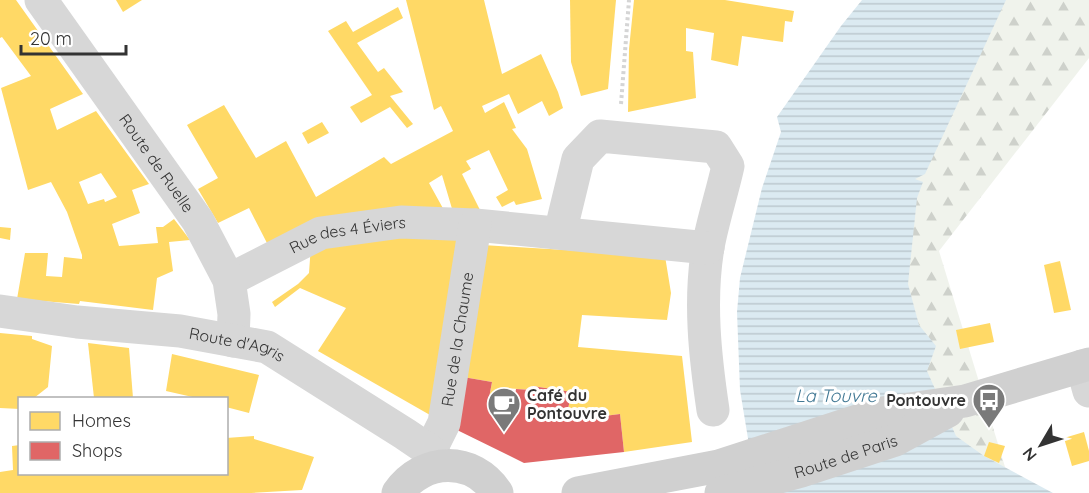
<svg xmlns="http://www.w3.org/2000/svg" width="1089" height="493" viewBox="0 0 1089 493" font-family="Quicksand,sans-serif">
  <defs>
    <pattern id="forest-firs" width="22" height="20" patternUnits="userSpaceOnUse" patternTransform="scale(1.5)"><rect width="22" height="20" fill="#f0f3ec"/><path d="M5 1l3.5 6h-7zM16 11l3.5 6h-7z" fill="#ced1cb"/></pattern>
    <pattern id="water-rules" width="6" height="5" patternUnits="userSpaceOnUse" patternTransform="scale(1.5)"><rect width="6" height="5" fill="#dbeaf1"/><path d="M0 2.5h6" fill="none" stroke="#bcc9cf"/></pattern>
  </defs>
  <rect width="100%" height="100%" fill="#fff"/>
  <!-- forest -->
  <path fill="url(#forest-firs)" d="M879 0H1089V58L939 251 1013 493H921Z"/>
  <!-- water -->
  <path fill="url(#water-rules)" d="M862 0H1006L925 174 915 179 923 182 917 198 908 284 919 325 936 346 927 371 956 436 984 456 1053 493H757L740 390 737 312 740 278 762 188 781 132 777 117 841 26Z"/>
  <!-- homes -->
  <g fill="#ffd966" fill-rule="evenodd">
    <path d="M0 0H16L83 94 50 109 57 130 96 111 149 184 132 190 140 213 112 224 119 246 158 243 156 227H163L174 219 190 240 169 242 173 271 157 278 153 310 80 301 79 304 17 299 25 253H48L46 276 62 277 64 257 82 259V255L67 212 51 182 28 190 1 88 31 76 2 37 0 38ZM101 173 117 197 105 202 104 199 88 204 79 182Z"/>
    <path d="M116 0H142L123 12Z"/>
    <path d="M406 0H484L502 74 541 54 558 92 563 108 549 116 542 101 518 114 509 94 482 106 485 113 504 102 516 128 512 129 527 149 542 199 516 205 514 201 502 207 496 197 508 190 489 150 466 161 471 169 462 174 481 212H453L442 175 429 183 445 212 268 245 249 208 218 223 198 189 218 178 187 125 224 105 256 158 286 141 316 197 384 157 391 164 453 131 441 106 434 110Z"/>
    <path d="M570 0H616L608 89 581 96 571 62Z"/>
    <path d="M634 0H725L794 11 792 22 785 21 783 42 742 36 738 66 711 60 714 33 686 28V51L693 52 696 98 628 112 629 49Z"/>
    <path d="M398 7 403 18 357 43 378 72 384 68 403 92 390 96 413 124 407 128 390 107 361 123 350 107 372 95 328 31 346 21 353 32Z"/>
    <path d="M322 122 329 133 308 144 302 133Z"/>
    <path d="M0 227 11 228 10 240 0 238Z"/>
    <path d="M461 232 430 415 318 351 346 308 300 288 275 307 272 302 298 284 309 273 311 245Z"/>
    <path d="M483 245 665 256 671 293 667 320 582 315 578 347 682 356 692 442 624 452 620 414 565 421 572 392 532 386V390L504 388 503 399 489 398 492 382 463 377Z"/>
    <path d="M1060 261 1071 310 1054 313 1044 265Z"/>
    <path d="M990 323 994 342 960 349 956 330Z"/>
    <path d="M0 333 32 336V339L52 346 48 387 34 398H20V409L0 408Z"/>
    <path d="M88 343 129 348 133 398H94Z"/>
    <path d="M172 354 259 375 249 413 226 407V398H197L166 391Z"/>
    <path d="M1084 432 1089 451V461L1072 466 1064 438Z"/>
    <path d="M254 436V439L314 457 302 490 251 493H0V472L13 470 12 446 20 445V474H226V438Z"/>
    <path d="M989 442 1005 446 999 463 984 456Z"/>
  </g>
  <!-- shops -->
  <path fill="#e06666" d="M463 377 492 382 489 398 514 400 516 389 532 390V386L572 392 565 421 620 414 624 452 524 463 457 430Z"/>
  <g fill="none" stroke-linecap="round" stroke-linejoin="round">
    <!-- path -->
    <path stroke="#d5d5d5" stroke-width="4" stroke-dasharray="3 3" stroke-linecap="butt" d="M621 104 629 0"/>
    <!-- minor -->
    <g stroke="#d7d7d7" stroke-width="33">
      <path d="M560 233 578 159 600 136 716 147 728 166C722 193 713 220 708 247 699 301 705 356 713 410"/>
      <path id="s1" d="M229 280 321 233 401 222 475 225 708 248"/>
      <path id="s2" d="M430 451 444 423 475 225"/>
    </g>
    <!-- tertiary -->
    <g stroke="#d7d7d7" stroke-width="33">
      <path id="s3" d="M41 0 198 221 229 280 234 314 233 341"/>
      <path id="s4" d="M0 311 77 322 180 331 267 347 405 434 430 451 441 464"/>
      <path d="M1082 366 1089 391"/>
    </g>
    <!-- secondary -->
    <g stroke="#d0d0d0" stroke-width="33">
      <path d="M398 493C423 457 473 456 497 493"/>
      <path d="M578 493 719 466 882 413 965 401 1089 364"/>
      <path id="s5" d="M721 493 801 471 895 440 948 411"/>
    </g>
  </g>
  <!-- icons -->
  <defs>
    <g id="bus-pin" transform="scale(1.725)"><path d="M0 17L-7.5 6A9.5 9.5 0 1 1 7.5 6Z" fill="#7a7a7a" stroke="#fff"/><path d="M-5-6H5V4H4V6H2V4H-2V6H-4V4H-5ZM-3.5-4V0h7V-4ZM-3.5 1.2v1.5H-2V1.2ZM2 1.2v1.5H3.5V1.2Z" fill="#fff"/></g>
    <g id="cafe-pin" transform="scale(1.725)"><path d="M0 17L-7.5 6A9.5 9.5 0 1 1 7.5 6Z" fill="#7a7a7a" stroke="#fff"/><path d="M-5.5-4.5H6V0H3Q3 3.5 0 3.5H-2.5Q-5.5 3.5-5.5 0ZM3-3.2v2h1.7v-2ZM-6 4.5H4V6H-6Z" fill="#fff"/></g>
  </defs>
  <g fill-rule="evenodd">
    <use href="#bus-pin" x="989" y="400"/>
    <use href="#cafe-pin" x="504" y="404"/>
  </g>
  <g text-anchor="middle" stroke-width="6" stroke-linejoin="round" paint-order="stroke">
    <!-- street labels -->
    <g font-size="16" fill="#333" stroke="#fff">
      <text dy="6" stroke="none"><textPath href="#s3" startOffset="200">Route de Ruelle</textPath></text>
      <text dy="6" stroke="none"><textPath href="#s1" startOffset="129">Rue des 4 Éviers</textPath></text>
      <text dy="6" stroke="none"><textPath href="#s2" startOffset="116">Rue de la Chaume</textPath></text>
      <text dy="6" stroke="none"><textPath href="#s4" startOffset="240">Route d'Agris</textPath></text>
      <text dy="6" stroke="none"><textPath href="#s5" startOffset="130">Route de Paris</textPath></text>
    </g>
    <!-- poi labels -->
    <g font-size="16" font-weight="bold" fill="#333" stroke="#fff" text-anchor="start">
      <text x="527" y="401">Café du<tspan x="527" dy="18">Pontouvre</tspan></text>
      <text x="966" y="406" text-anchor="end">Pontouvre</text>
    </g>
    <!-- water labels -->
    <g font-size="18" font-style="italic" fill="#417894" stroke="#fff">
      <text x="836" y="402">La Touvre</text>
    </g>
  </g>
  <!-- legend -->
  <rect x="18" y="397" width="210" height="78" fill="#ffffff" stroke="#adadad" stroke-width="1.5"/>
  <rect x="30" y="412" width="30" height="18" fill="#ffd966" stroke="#adadad" stroke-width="1.5"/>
  <text x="72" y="427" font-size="18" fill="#333333">Homes</text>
  <rect x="30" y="442" width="30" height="18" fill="#e06666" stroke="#adadad" stroke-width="1.5"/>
  <text x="72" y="457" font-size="18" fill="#333333">Shops</text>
  <!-- north arrow -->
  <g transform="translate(1041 445) rotate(231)" stroke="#ffffff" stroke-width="4.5" paint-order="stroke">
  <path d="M0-4.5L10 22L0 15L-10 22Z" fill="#333333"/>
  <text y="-9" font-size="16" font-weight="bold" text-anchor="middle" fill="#333333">N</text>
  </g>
  <!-- scale -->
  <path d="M21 45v9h105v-9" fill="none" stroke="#333333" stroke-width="3"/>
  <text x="30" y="45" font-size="18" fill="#333333" stroke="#ffffff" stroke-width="4.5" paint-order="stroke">20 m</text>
</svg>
